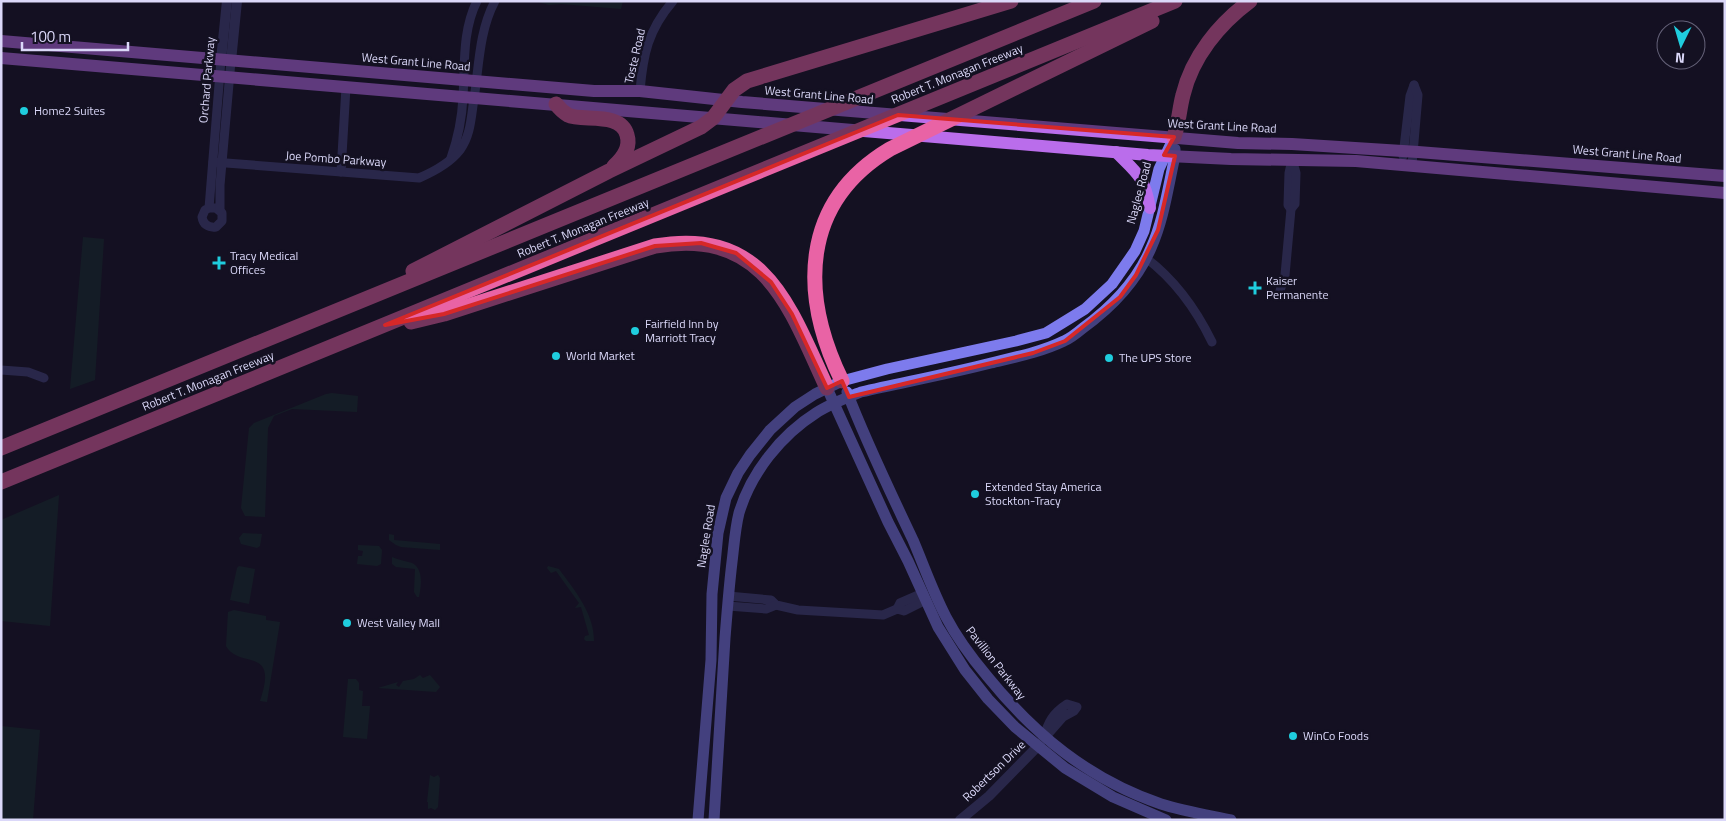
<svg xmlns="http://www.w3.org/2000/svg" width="1726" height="821" viewBox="0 0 1726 821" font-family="'Titillium Web',sans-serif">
  <rect width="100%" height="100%" fill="#141122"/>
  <!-- green -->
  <g fill="#152b2a">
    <path d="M535 1H623L621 9 561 4 549 5Z"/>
    <path d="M83 237 104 239 95 380 70 389Z"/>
    <path d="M332 393 358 396 357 412 292 409 274 416 268 428 265 517 245 516 241 508 249 428 254 423 326 394Z"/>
    <path d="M59 495 50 626 1 621V520Z"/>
    <path d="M243 533 262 534 260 546 257 548 241 544 239 538Z"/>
    <path d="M389 534 394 535V540L440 544V550L401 547 396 545 389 540Z"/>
    <path d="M358 545 379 546 382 550 381 564 377 566 357 564 358 556H362L363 551 358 550Z"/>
    <path d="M392 557C399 560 406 561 412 563 424 569 421 587 419 597H417L414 592 415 569 396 567 392 564Z"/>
    <path d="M239 566 255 569 249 604 230 600 237 568Z"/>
    <path d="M548 566 559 569C575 591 594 613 594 641H586L584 639 585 636 589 635 581 607 575 608 579 603 556 571 551 573 547 568Z"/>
    <path d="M234 610 266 616V620L280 622 267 702 260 701C279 645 240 670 226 646L228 612Z"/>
    <path d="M420 675 423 678 430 675 440 687 436 692 378 688 398 682 396 685 399 687 403 681 414 679Z"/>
    <path d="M348 679H356L359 683V690L363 691 362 706H370L367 739 343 737Z"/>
    <path d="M1 726 40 730 33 820H1Z"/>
    <path d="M430 775 434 777 438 775 440 778 438 807 435 810 431 808 428 809V802H427Z"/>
  </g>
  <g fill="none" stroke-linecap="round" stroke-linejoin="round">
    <!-- minor -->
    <g stroke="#44437b" stroke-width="9">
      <path d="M640 91C643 55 648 30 673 1"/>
      <path d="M1403 156 1410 96 1414 85"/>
      <path d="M451 158C458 138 462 118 463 97 465 65 462 31 477 1"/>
      <path d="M213 162 419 178C433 172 450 163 460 150 471 135 471 117 474 99 479 66 479 31 495 1"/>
      <path d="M1412 165 1418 95 1414 85"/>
      <path d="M341 172 346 87"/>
      <path d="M209 208H216L222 213V221L216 227C208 228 203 224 202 217L205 210 209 208 221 60"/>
      <path d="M1291 209 1288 205 1289 173 1292 160"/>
      <path d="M220 210V185L231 61"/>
      <path d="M1146 258C1175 280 1196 309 1212 342"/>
      <path d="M1279 294 1285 275 1291 209 1295 204 1296 173 1292 159"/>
      <path d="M1 370 28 372 44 378"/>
      <path d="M728 596 771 600 776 605 798 610 883 615 897 609 904 611 926 600"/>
      <path d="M728 606 766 609 776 605"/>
      <path d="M897 609 900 603 923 593"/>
      <path d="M1042 741 1063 717 1074 711 1077 707 1067 704C1053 713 1048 722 1044 737"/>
    </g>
    <!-- tertiary -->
    <g stroke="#44437b" stroke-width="10">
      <path d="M221 60 227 1"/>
      <path d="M231 61 237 1"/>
      <path d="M960 820 989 796 1038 746"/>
    </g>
    <!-- secondary -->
    <g stroke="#7d7bed" stroke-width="11">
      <path d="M827 388 888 522 908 561 938 627 965 670 988 699 1015 727 1065 768 1113 797 1166 820"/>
      <path d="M847 392C866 442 890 491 913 540 924 566 933 592 946 617 957 638 971 657 987 676 1034 734 1088 779 1161 804 1183 811 1207 815 1231 820"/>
      <path d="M698 820 711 660 712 594 718 533 726 498 738 473 750 455 770 430 795 407 815 394 842 381 887 369 1016 341 1046 333 1085 309 1112 284 1135 251 1144 231 1159 169 1174 137"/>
      <path d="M714 820C718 759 721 698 725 638 727 613 729 587 732 562 734 546 735 529 739 513 751 473 781 435 816 413 830 404 846 398 861 392 905 382 948 374 991 363 1016 357 1041 352 1064 341 1071 338 1077 333 1083 328 1112 307 1137 281 1151 248 1164 219 1168 187 1175 156V149"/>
    </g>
    <!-- primary -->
    <g stroke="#ba6deb" stroke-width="12">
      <path d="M1 41 594 91H640L742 102 1238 143 1292 144 1418 152 1725 176"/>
      <path d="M1 58 1148 155 1231 159 1356 161 1725 193"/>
      <path d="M1116 152C1138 174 1144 176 1150 208"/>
    </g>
    <!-- motorway -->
    <g stroke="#e963a5" stroke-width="15">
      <path d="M556 104C559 108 563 112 568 115 582 122 621 111 627 135 631 148 623 158 614 166"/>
      <path d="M1174 137C1179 123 1179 110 1183 95 1192 57 1219 24 1250 1"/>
      <path d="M413 271 609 171 701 127 713 118 734 90 747 81 1011 1"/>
      <path d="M411 322 444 314 655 246C765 227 789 306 827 388"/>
      <path d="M842 381C800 295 800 203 890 149L1152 21"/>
      <path d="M1 448 1094 1"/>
      <path d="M1 482 1175 1"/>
    </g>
  </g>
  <!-- marked area -->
  <path d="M0 0H1726V821H0ZM898 115 1174 137 1164 155 1175 156 1158 230 1136 275 1120 297 1065 341 1033 353 849 397 842 381 827 388 792 314 771 282 736 253 701 243 655 246 444 314 385 325Z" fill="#141122" fill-opacity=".55" fill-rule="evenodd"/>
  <path fill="none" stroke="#d62828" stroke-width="4" stroke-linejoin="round" d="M898 115 1174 137 1164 155 1175 156 1158 230 1136 275 1120 297 1065 341 1033 353 849 397 842 381 827 388 792 314 771 282 736 253 701 243 655 246 444 314 385 325Z"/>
  <!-- markers -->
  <g fill="#1fcdde" stroke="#141122" stroke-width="2">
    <circle cx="24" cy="111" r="5"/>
    <path d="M216.5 255.5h5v5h5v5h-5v5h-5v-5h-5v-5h5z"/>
    <path d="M1252.5 280.5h5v5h5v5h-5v5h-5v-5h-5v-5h5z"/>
    <circle cx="635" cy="331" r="5"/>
    <circle cx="556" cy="356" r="5"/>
    <circle cx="1109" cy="358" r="5"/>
    <circle cx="975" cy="494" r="5"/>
    <circle cx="347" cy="623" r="5"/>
    <circle cx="1293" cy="736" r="5"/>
  </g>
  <g text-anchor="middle" stroke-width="5" stroke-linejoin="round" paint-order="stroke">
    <!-- street labels -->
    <g font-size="12" fill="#dbd8f9" stroke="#141122">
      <text transform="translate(635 56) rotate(-77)" y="4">Toste Road</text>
      <text transform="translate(416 62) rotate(5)" y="4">West Grant Line Road</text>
      <text transform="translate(957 74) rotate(-22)" y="4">Robert T. Monagan Freeway</text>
      <text transform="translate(207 80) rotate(-85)" y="4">Orchard Parkway</text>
      <text transform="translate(819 95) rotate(5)" y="4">West Grant Line Road</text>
      <text transform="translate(1222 126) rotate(3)" y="4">West Grant Line Road</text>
      <text transform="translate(1627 154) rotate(5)" y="4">West Grant Line Road</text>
      <text transform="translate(336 159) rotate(4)" y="4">Joe Pombo Parkway</text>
      <text transform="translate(1139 193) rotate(-75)" y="4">Naglee Road</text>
      <text transform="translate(583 228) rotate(-22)" y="4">Robert T. Monagan Freeway</text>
      <text transform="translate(208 381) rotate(-22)" y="4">Robert T. Monagan Freeway</text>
      <text transform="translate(706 536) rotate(-81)" y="4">Naglee Road</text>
      <text transform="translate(996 663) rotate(52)" y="4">Pavillion Parkway</text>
      <text transform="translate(994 771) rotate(-44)" y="4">Robertson Drive</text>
    </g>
    <!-- poi labels -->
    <g font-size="12" fill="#dbd8f9" stroke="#141122" text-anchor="start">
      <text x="34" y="115">Home2 Suites</text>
      <text x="230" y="260">Tracy Medical<tspan x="230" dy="14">Offices</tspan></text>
      <text x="1266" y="285">Kaiser<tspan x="1266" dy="14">Permanente</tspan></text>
      <text x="645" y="328">Fairfield Inn by<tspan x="645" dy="14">Marriott Tracy</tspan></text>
      <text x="566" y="360">World Market</text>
      <text x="1119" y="362">The UPS Store</text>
      <text x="985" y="491">Extended Stay America<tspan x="985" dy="14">Stockton-Tracy</tspan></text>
      <text x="357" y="627">West Valley Mall</text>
      <text x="1303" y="740">WinCo Foods</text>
    </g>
  </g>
  <!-- border -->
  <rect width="1726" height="821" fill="none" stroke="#dbd8f9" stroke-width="5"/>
  <!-- north arrow -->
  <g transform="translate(1681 45) rotate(185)"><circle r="24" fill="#141122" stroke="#646178"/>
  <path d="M0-4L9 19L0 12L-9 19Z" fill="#1fcdde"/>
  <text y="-8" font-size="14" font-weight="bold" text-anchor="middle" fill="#dbd8f9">N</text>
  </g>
  <!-- scale -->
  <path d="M22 42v8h106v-8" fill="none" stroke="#dbd8f9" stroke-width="2.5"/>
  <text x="30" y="42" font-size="15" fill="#dbd8f9" stroke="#141122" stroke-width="4" paint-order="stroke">100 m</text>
</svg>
